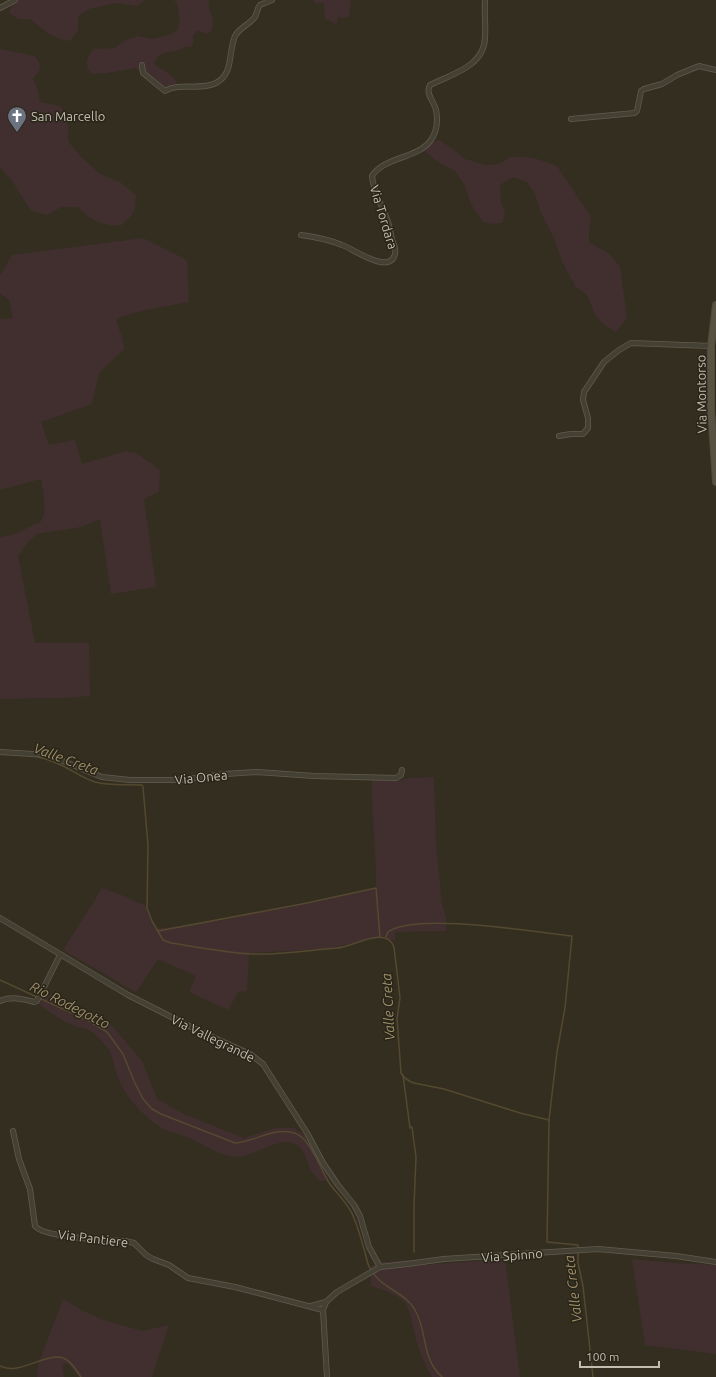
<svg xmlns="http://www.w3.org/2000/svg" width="716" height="1377" viewBox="0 0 716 1377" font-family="Ubuntu,sans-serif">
  <rect width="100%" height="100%" fill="#342e20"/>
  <!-- green -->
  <g fill="#402f2e">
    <path d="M18 0H145L137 6 117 3 89 9 79 16 78 20V30L71 40 64 41 49 34 30 19H19L9 13 13 4Z"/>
    <path d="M174 0H209C207 11 218 22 210 32L206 34 197 30 193 36 194 40 191 47C184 46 185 47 179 50 168 54 161 49 154 63 162 73 171 70 178 85L176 90H160L136 68 107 73 92 74C84 65 86 57 94 49L115 48 122 42 137 36 153 39 172 34 178 29 180 20 177 3Z"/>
    <path d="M313 0H351L349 16 346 18 338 17 336 25 333 22 325 19 324 3H316Z"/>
    <path d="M0 49 35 56 40 64 39 71 33 79 38 90 40 102 60 106 65 114 68 126V141L80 156 100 174 120 182 136 195C135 214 134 214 120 226 99 224 93 222 78 207H61L48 215 31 211 13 182 0 167Z"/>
    <path d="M439 140 453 149 465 159 486 165 499 164 511 157H525L537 159 557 166 591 217 589 231V242L610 254 620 267 627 318 616 332 604 325 595 315 587 295 575 286 562 261 554 238 541 213 535 194 527 182 513 177 500 185 501 201 505 214 502 223 492 224 483 222 471 204 464 184 455 171 438 162 424 151 431 143Z"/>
    <path d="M143 238 187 260 189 302C174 305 125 312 116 320 119 329 124 340 124 349L99 373 92 404 41 422 49 445 75 440 82 464 126 451 131 453 135 452 160 470 159 492 144 499 156 587 111 594 100 519 81 527 37 534 27 543 18 556 35 643H89L90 696 62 698 0 699V537C11 536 19 533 29 527 32 525 38 524 40 522 48 514 43 489 41 479L0 490V319L13 318 9 300 0 293V276L12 255Z"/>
    <path d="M434 777 436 844 442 904 446 917V931L395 932V941L384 938 370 939 328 949 249 953 247 991 238 992 228 1010 189 992 196 976 158 959 137 991 135 992 63 950 96 898 101 888 119 894 146 906 150 919 155 929 229 919 273 909 291 907 376 888C377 852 371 816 372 780L396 781 411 778Z"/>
    <path d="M48 993 108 1021 142 1061 157 1099 184 1114 244 1138 274 1128H294L303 1134 309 1142 329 1180 320 1181C318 1178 314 1175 312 1172 307 1163 305 1148 295 1144 278 1137 260 1153 243 1156 224 1160 204 1144 187 1137 180 1134 171 1133 164 1129 144 1118 123 1095 116 1072 113 1062 113 1053 105 1045 99 1038 92 1031 84 1028 80 1027 76 1027 72 1025 60 1020 50 1012 39 1004Z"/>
    <path d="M505 1259 520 1377H432C425 1366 420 1353 416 1340 413 1328 412 1313 404 1302 398 1294 380 1289 371 1286V1266L381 1262 407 1260 425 1265Z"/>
    <path d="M632 1259 675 1263 716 1265V1354L645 1345Z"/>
    <path d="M63 1299 83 1311 104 1320 142 1331 169 1325 152 1377H79L67 1363 62 1365 64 1377H37L38 1365Z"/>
  </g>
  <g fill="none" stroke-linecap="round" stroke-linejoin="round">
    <!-- stream -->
    <g stroke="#544930" stroke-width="1.5">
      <path d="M34 756C45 758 57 763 67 768 76 773 85 779 95 782 110 786 127 784 142 785L143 787 148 845 147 908 152 921 163 940 171 943C197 947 225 953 252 954 280 955 309 950 337 948 353 947 386 925 394 947L400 998 397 1018 401 1073C404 1078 408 1081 414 1083L444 1089 520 1113 549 1120"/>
      <path d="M158 931 302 904 376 888 380 937"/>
      <path d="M386 937 388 932C415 912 535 932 572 936L565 1008 557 1052 549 1120 547 1242 578 1245V1263L583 1286 593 1377"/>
      <path d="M0 980 89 1021 107 1032 123 1054 134 1081 143 1099 152 1109 161 1114 235 1143C255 1142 272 1127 294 1133 309 1136 320 1168 328 1181 336 1194 349 1203 354 1218 359 1230 362 1243 366 1256 367 1261 368 1266 371 1270 381 1288 405 1292 415 1310 428 1333 421 1358 442 1377"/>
      <path d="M403 1075 410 1128 412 1127 416 1157 414 1206V1252"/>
      <path d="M0 1366C20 1377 50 1348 67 1360 72 1363 77 1371 81 1377"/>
    </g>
    <!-- minor casing -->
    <g stroke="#605b4e" stroke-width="6">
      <g id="minor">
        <path d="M0 8 15 0"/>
        <path d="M142 65 143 73 165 91C180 82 200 91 216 83 234 74 228 52 235 36 239 28 250 24 255 17 257 13 257 9 260 5L272 0"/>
        <path d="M571 119 635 113 637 111 641 91 644 89 662 84 677 75 699 66 716 70"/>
        <path d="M301 235C317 237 327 239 342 245 352 248 390 276 395 254 396 250 394 244 392 240 391 234 390 228 388 222 383 207 373 192 372 176 385 156 418 159 431 140 437 131 438 120 436 110 434 101 425 94 430 85 452 74 485 66 485 37 486 25 484 13 485 0"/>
        <path d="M559 436 571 434H583L588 428V418L583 400 584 392 604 362 619 350 631 343 711 346"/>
        <path d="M0 752 48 755 102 777 130 780H181L225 774 257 772 314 776 396 778 401 775 402 770"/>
        <path d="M0 918 128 995 201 1032 250 1054 263 1064 307 1133 323 1163 338 1185 354 1205 360 1216 369 1247 380 1267"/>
        <path d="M0 1001C11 996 23 999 34 1002L37 1001 60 955"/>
        <path d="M13 1131 19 1159 30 1189 35 1226C44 1238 108 1240 125 1241L134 1243 146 1255 153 1259 169 1265 188 1278 235 1287 323 1310"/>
        <path d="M311 1306 326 1302"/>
        <path d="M327 1377 323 1310 326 1302 337 1292 380 1267 407 1264 444 1259 598 1249 676 1256 716 1262"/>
      </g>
    </g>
    <!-- secondary casing -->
    <g stroke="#4f4a3d" stroke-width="8">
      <path id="secondary" d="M716 305 711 346V409L716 482"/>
    </g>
    <!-- minor -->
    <use href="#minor" stroke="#454034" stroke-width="4.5"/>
    <!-- secondary -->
    <use href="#secondary" stroke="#585242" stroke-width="6"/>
  </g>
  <!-- icons -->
  <defs>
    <g id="church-pin" transform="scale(1)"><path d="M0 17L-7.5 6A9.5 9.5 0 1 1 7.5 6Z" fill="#6b7280" stroke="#292519"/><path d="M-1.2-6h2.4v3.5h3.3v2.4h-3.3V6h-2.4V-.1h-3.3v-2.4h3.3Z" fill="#fff"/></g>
  </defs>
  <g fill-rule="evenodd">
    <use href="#church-pin" x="17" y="116"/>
  </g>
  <g text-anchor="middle" stroke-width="3" stroke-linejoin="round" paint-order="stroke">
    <!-- poi labels -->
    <g font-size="13" fill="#c2bdae" stroke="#292519" text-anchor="start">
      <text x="31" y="121">San Marcello</text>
    </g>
    <!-- street labels -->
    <g font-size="13" fill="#c2bdae" stroke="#292519">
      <text transform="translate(384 217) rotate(73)" y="5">Via Tordara</text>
      <text transform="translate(701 394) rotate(-91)" y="5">Via Montorso</text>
      <text transform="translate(201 777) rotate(-6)" y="5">Via Onea</text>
      <text transform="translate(213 1038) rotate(26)" y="5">Via Vallegrande</text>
      <text transform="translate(93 1238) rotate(7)" y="5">Via Pantiere</text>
      <text transform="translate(512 1255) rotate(-4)" y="5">Via Spinno</text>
    </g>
    <!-- water labels -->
    <g font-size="14" font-style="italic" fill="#9f8e68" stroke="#292519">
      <text transform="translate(66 759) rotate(20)" y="5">Valle Creta</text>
      <text transform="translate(70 1005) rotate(27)" y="5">Rio Rodegotto</text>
      <text transform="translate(388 1007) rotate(-93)" y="5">Valle Creta</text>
      <text transform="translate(573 1289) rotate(-97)" y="5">Valle Creta</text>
    </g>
  </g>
  <!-- scale -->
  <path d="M580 1361v6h79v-6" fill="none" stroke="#c2bdae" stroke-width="2"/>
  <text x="586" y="1361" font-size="12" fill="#c2bdae" stroke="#292519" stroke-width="3" paint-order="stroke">100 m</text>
</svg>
